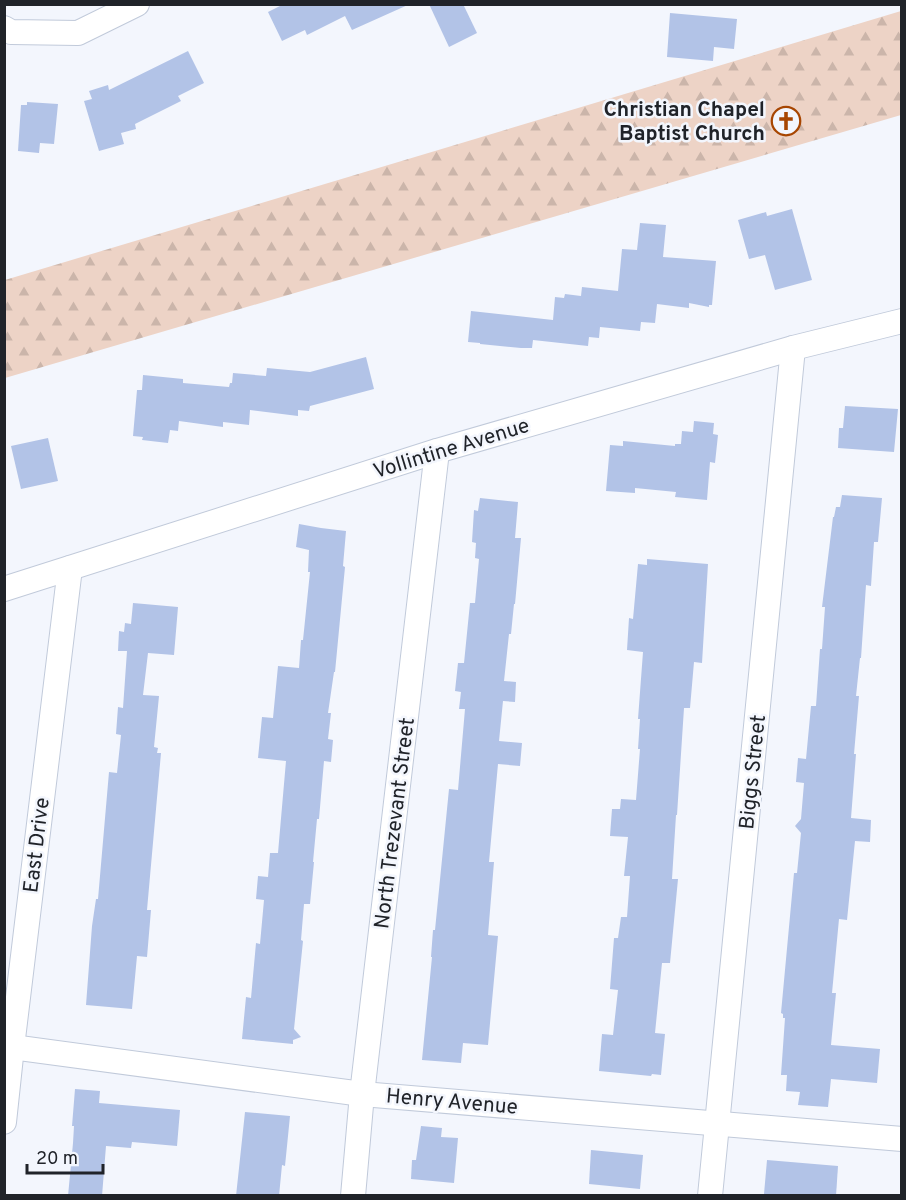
<svg xmlns="http://www.w3.org/2000/svg" width="906" height="1200" viewBox="0 0 906 1200" font-family="Overpass,sans-serif">
  <defs>
    <pattern id="forest-firs" width="22" height="20" patternUnits="userSpaceOnUse" patternTransform="scale(1.5)"><rect width="22" height="20" fill="#edd3c6"/><path d="M5 1l3.5 6h-7zM16 11l3.5 6h-7z" fill="#cbb5aa"/></pattern>
  </defs>
  <rect width="100%" height="100%" fill="#f3f6fd"/>
  <!-- forest -->
  <path fill="url(#forest-firs)" d="M901 11V115L5 378V280Z"/>
  <!-- building -->
  <g fill="#b2c3e7">
    <path d="M284 4H410L352 30 345 16 307 35 305 30 282 41 268 12Z"/>
    <path d="M429 4H463L477 33 449 47Z"/>
    <path d="M670 13 737 19 734 49 714 47 713 61 667 57Z"/>
    <path d="M188 51 204 83 178 96 181 101 135 124 136 129 121 133 124 144 99 151 84 101 92 99 89 91 108 85 109 90Z"/>
    <path d="M27 102 58 104 54 144 40 143 39 153 18 151 21 105H27Z"/>
    <path d="M792 209 812 280 775 290 765 255 749 259 738 220 766 212 767 216Z"/>
    <path d="M640 223 666 225 663 257 716 261 712 305H709V307L689 303V308L657 304 655 323 641 322 640 331 600 327 599 338 589 337 588 346 533 340 532 348H521L480 344V343L468 342 471 311 553 320 555 297 564 298 565 294 581 296 582 287 618 291 622 249 637 250Z"/>
    <path d="M366 357 374 389 310 406 309 411 298 410V416L250 410 249 425 223 422V427L179 421 178 431 170 430 168 443 142 440 143 437 133 436 137 390H142L143 375 183 379V383L229 387 230 383H232L233 373 266 376 267 368 310 372Z"/>
    <path d="M845 406 898 409 894 452 838 448 839 428H843Z"/>
    <path d="M694 421 714 423 713 434 718 435 715 463 710 462 707 500 675 497 676 492 635 488V493L606 491 610 445 623 446V441L675 446V444H681L682 431 693 432Z"/>
    <path d="M48 438 58 481 21 489 11 446Z"/>
    <path d="M842 495 882 498 878 542H874L871 586 866 585 861 658H860L856 696H859L854 754H856L851 818 871 820 870 842 855 841 847 920 839 919 832 993H836L831 1045 880 1049 877 1083 831 1079 828 1107 798 1105 800 1092 786 1091 787 1075H781L785 1018H783V1014L781 1013 794 873H797L801 833 795 826 801 819 804 783 796 782 798 758 806 759 811 706H816L820 649H822L825 607H822L833 517H834L836 507H840Z"/>
    <path d="M480 498 518 502 515 538H521L515 604H514L511 634H509L504 681 516 682 515 702 503 701 499 741 522 743 520 766 498 764 489 862H494L488 935 498 936 488 1045 463 1043 461 1063 422 1060 432 957H431L433 930H435L449 789 458 790 465 709H459L461 692 455 691 458 663H464L470 603H475L479 559 475 558 476 543 472 542 474 510 478 511Z"/>
    <path d="M299 524 321 528 346 531 343 566 345 567 335 672H334L328 713H331L328 739 333 740 331 762 324 761 319 819H317L313 862H314L310 904H304L301 940 303 941 294 1029 301 1037 293 1040V1044L242 1039 246 997 251 998 256 943 260 944 264 900 256 899 258 876 268 877 270 853H278L286 761 258 758 262 717 273 718 278 666 299 668 301 640H303L310 572H308L309 550 296 547Z"/>
    <path d="M647 559 708 564 702 663 694 662 690 708H684L677 815H676L672 879H678L670 963H662L655 1033 665 1034 661 1075 652 1074 651 1076 599 1071 602 1034 613 1035 618 990 610 989 614 938H618L621 917H627L630 876H624L628 837 610 836 612 809H620L621 799 636 800 640 749H638L640 719H638L643 652 627 650 629 618 633 619 638 564 647 565Z"/>
    <path d="M133 603 178 607 174 655 148 653 143 695 159 696 154 747 158 748 157 753H161L147 910H151L147 957 137 956 132 1009 86 1005 92 926 96 899H98L109 772 117 773 121 735 116 734 118 707 123 708 127 651H118L119 631 124 632 125 623 131 624Z"/>
    <path d="M75 1089 100 1091 99 1103 180 1110 177 1146 132 1142 131 1148 106 1146 102 1196H68L73 1143 74 1126H72Z"/>
    <path d="M245 1112 290 1116 285 1166 282 1165 279 1196H236Z"/>
    <path d="M421 1126 442 1128 441 1137 458 1138 454 1183 411 1179 412 1160H416Z"/>
    <path d="M591 1150 643 1155 640 1189 589 1184Z"/>
    <path d="M767 1160 838 1166 836 1196 764 1194Z"/>
  </g>
  <g fill="none" stroke-linecap="round" stroke-linejoin="round">
    <!-- minor casing -->
    <g stroke="#c1cada" stroke-width="26">
      <g id="minor">
        <path d="M4 28 11 32 78 33 137 4"/>
        <path d="M4 589 437 451 793 348 902 321"/>
        <path d="M4 1049 12 1047 362 1094 902 1139"/>
        <path d="M4 1122 12 1047 70 568"/>
        <path d="M353 1196 362 1094 437 451"/>
        <path d="M710 1196 793 348"/>
      </g>
    </g>
    <!-- minor -->
    <use href="#minor" stroke="#fff" stroke-width="24"/>
  </g>
  <!-- icons -->
  <defs>
    <g id="church-ring" transform="scale(1.5)"><circle r="9.5" fill="#f3f6fd" stroke="#a74602" stroke-width="1.5"/><path d="M-1.2-6h2.4v3.5h3.3v2.4h-3.3V6h-2.4V-.1h-3.3v-2.4h3.3Z" fill="#a74602"/></g>
  </defs>
  <g fill-rule="evenodd">
    <use href="#church-ring" x="786" y="121"/>
  </g>
  <g text-anchor="middle" stroke-width="5" stroke-linejoin="round" paint-order="stroke">
    <!-- poi labels -->
    <g font-size="21" font-weight="bold" fill="#202329" stroke="#f3f6fd" text-anchor="end">
      <text x="765" y="116">Christian Chapel<tspan x="765" dy="24">Baptist Church</tspan></text>
    </g>
    <!-- street labels -->
    <g font-size="21" fill="#202329" stroke="#f3f6fd">
      <text transform="translate(451 448) rotate(-17)" y="7">Vollintine Avenue</text>
      <text transform="translate(752 772) rotate(-84)" y="7">Biggs Street</text>
      <text transform="translate(394 823) rotate(-83)" y="7">North Trezevant Street</text>
      <text transform="translate(36 845) rotate(-83)" y="7">East Drive</text>
      <text transform="translate(452 1101) rotate(5)" y="7">Henry Avenue</text>
    </g>
  </g>
  <!-- border -->
  <rect width="906" height="1200" fill="none" stroke="#202329" stroke-width="12"/>
  <!-- scale -->
  <path d="M27 1164v9h76v-9" fill="none" stroke="#202329" stroke-width="3"/>
  <text x="36" y="1164" font-size="18" fill="#202329" stroke="#f3f6fd" stroke-width="4.5" paint-order="stroke">20 m</text>
</svg>
